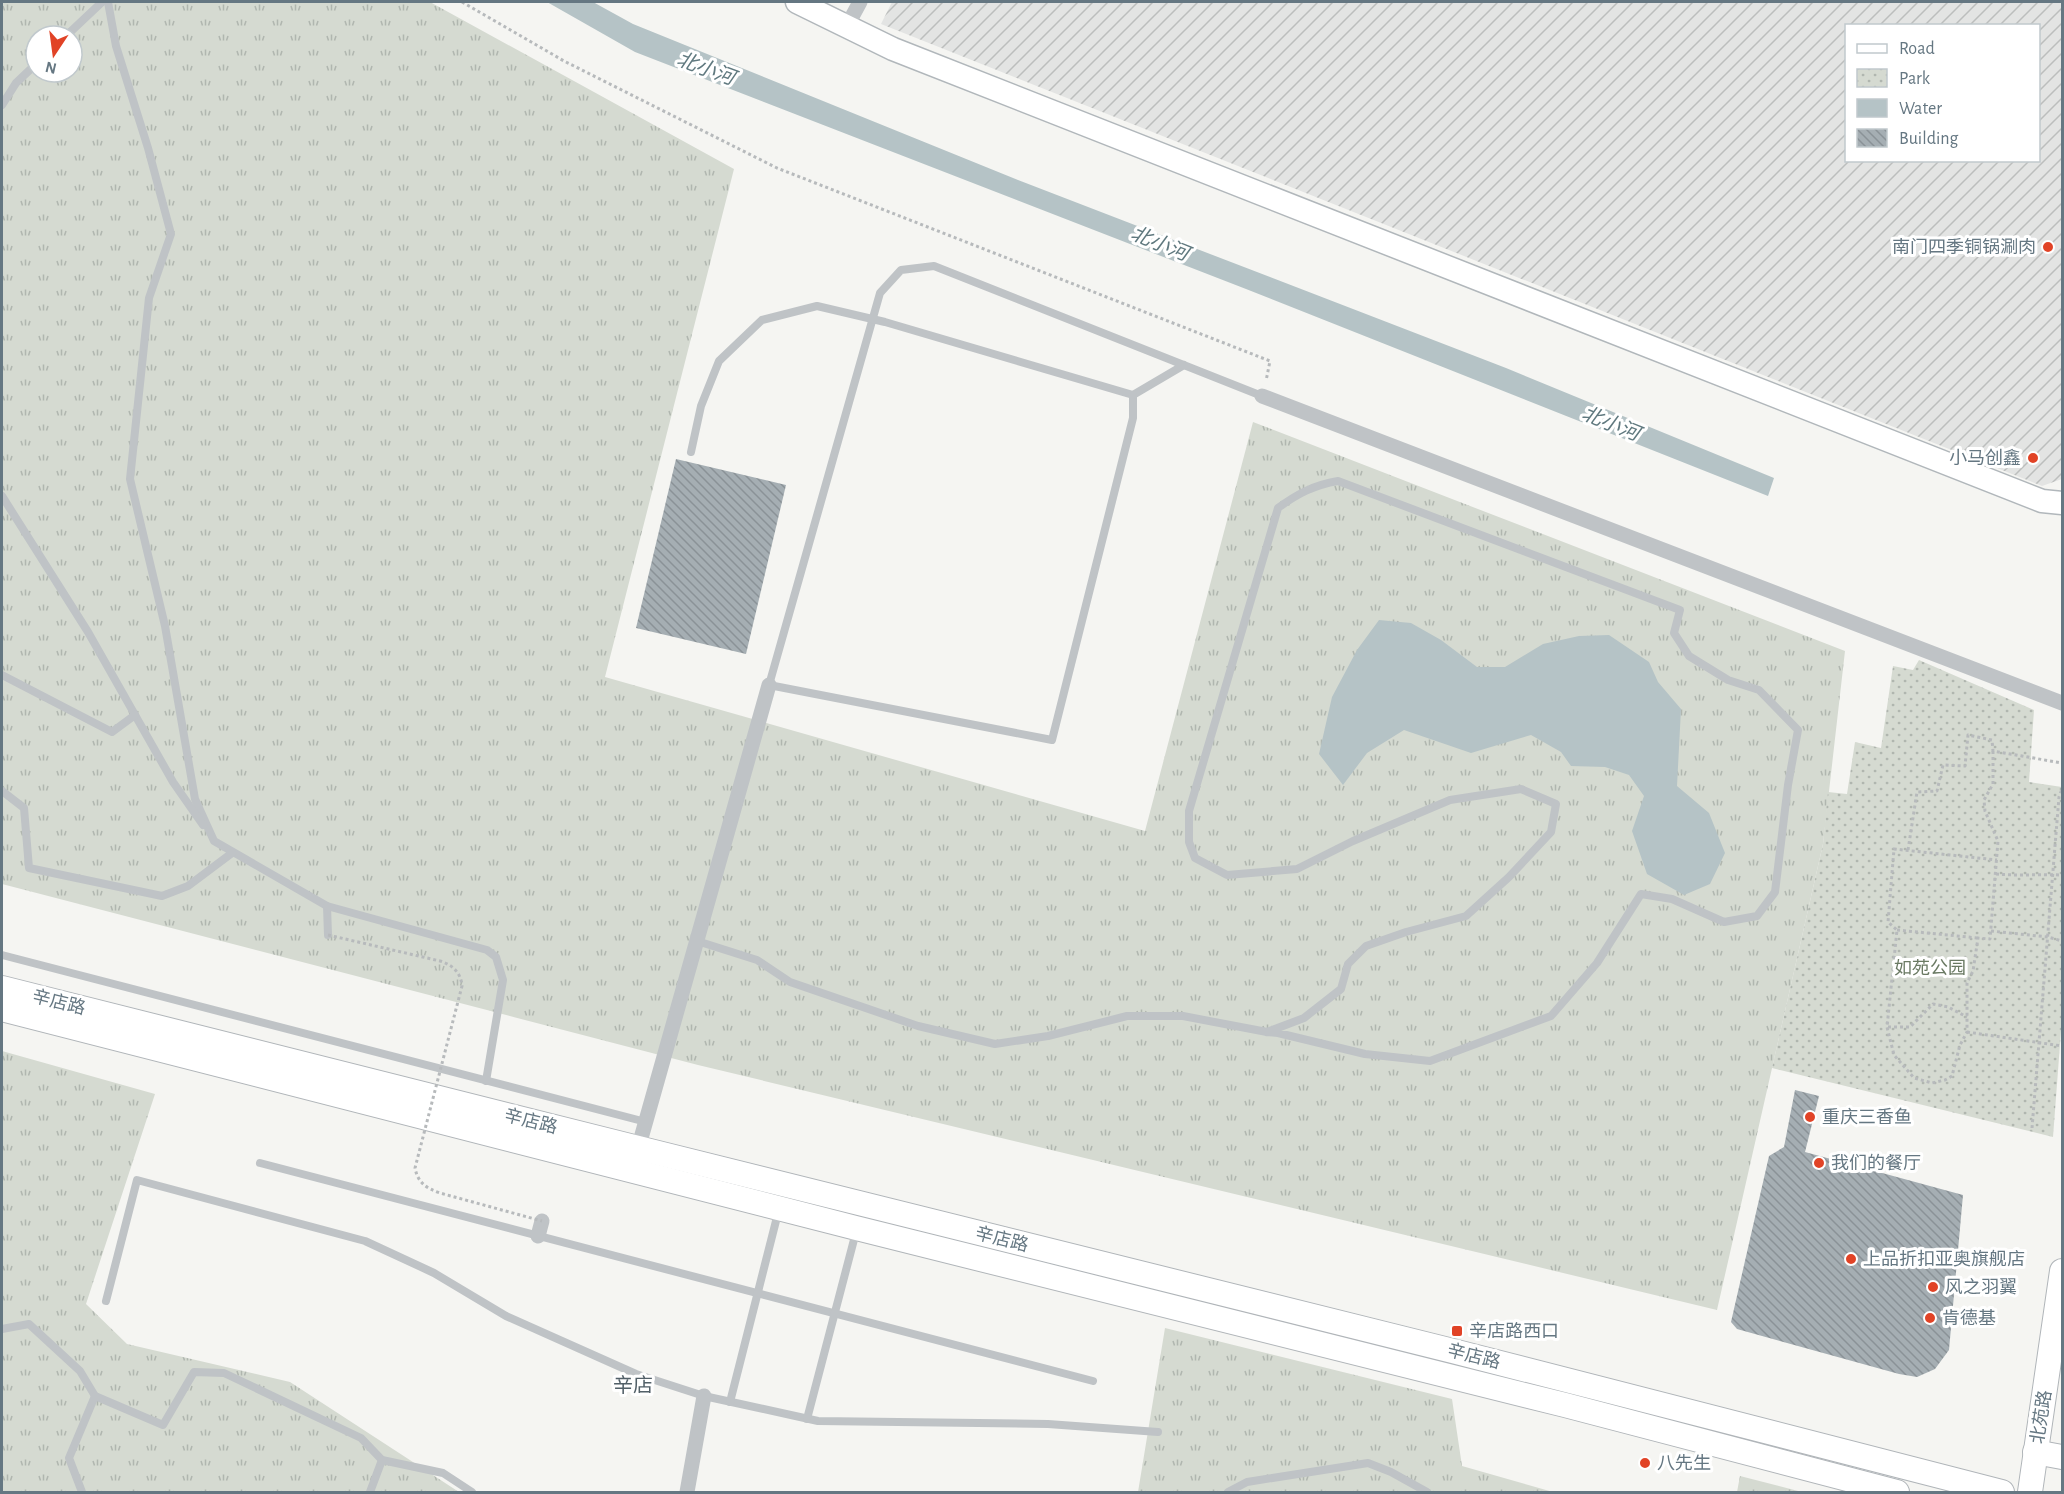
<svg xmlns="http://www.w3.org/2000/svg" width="2064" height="1494" viewBox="0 0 2064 1494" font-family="'Alegreya Sans','Noto Sans SC',sans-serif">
  <defs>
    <pattern id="industrial-furrows" width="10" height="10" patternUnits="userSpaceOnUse" patternTransform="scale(1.5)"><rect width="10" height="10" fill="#e3e4e3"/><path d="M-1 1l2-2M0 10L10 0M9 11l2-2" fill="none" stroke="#bcbebd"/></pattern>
    <pattern id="grass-tufts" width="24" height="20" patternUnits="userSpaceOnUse" patternTransform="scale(1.5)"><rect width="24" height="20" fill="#d5dad1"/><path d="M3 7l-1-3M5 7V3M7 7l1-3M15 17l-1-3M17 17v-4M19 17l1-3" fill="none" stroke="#b0b6af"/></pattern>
    <pattern id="park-dots" width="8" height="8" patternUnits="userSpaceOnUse" patternTransform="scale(1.5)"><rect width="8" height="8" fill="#d5dad1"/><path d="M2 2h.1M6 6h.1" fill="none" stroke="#b0b6af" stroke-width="1.8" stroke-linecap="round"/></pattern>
    <pattern id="building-back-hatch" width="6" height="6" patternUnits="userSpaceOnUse" patternTransform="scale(1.5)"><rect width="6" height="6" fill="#a5aeb3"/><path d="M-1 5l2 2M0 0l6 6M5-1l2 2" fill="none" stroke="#8a9297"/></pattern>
  </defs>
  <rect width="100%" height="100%" fill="#f5f5f2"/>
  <!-- industrial -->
  <path fill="url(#industrial-furrows)" fill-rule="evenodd" d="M892 2H2062V479L2042 486 881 24ZM1846 26H2038V160H1846Z"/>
  <!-- grass -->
  <g fill="url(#grass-tufts)" fill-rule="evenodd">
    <path d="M2 2H430L734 169 605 677 1145 831 1253 422 1845 651 1823 844 1717 1310 698 1065 2 884ZM36 36H72V72H36Z"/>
    <path d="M2 1051 155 1094 86 1304 127 1344 290 1382 459 1492H2Z"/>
    <path d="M1165 1328 1452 1399 1462 1466 1553 1492H1138Z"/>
    <path d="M1740 1476 1802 1492H1737Z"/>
  </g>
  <!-- park -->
  <path fill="url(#park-dots)" d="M1919 660 2034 710 2029 782 2062 787V1018L2053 1137 1772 1068 1823 844 1828 792 1847 794 1855 742 1881 748 1893 666 1913 670Z"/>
  <!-- water -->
  <g fill="#b5c3c6">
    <path d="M547 2H593L633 24 1018 180 1506 368 1774 478 1768 496 1246 289 635 52Z"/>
    <path d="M1379 620 1411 623 1441 640 1477 667H1505L1543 644 1579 636 1609 635 1649 662 1658 682 1681 709 1677 786 1709 813 1725 853 1710 884 1684 895 1647 874 1632 831 1644 796 1629 775 1605 767 1571 766 1561 752 1531 735 1471 753 1404 730 1367 753 1343 785 1319 754 1332 697 1357 650Z"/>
  </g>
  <!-- building -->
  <g fill="url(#building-back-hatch)">
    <path d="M676 459 786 485 746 654 636 628Z"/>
    <path d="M1795 1090 1819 1096 1805 1152 1963 1195 1949 1350 1935 1369 1917 1377 1899 1374 1737 1329 1731 1322 1769 1156 1784 1147Z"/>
  </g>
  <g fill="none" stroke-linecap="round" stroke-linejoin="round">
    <!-- secondary casing -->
    <g stroke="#b1b7bb" stroke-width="25">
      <path id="secondary" d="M797 2 893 49 2042 501 2062 503"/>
    </g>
    <!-- primary casing -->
    <g stroke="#b0b5b9" stroke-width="26">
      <g id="primary">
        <path d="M2 988 638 1148 1453 1351 2002 1492"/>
        <path d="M2 1009 856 1228 1565 1405 1897 1492"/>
        <path d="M2035 1452 2062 1457"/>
        <path d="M2030 1492 2062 1271"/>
      </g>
    </g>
    <!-- path -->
    <g stroke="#b7babc" stroke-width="3" stroke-dasharray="3 3" stroke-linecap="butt">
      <path d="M462 2 564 61 777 168 1270 361 1266 381"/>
      <path d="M1993 751V784L1984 800 1985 811 1998 841 1990 939 1978 938 1973 971 1967 983V1032L1960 1045 1952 1076 1945 1080 1932 1083 1914 1078 1894 1055 1887 1027 1897 930 1888 922 1894 849 1997 860"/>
      <path d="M1908 850 1917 792 1937 791 1943 765 1965 766 1968 735 1992 740 1993 751 2062 763"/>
      <path d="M1996 874C2018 876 2040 874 2062 875"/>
      <path d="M1897 930 1978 938"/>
      <path d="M1991 931 2048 937 2062 941"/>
      <path d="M1888 1027H1910L1933 1004 1948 1007 1967 1017"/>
      <path d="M1967 1032 2062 1046"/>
      <path d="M2032 1128 2059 797 2062 789"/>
    </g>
    <!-- lane -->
    <g stroke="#bfc3c6" stroke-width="8">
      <path d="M108 2 116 46 148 148 171 234 149 298 130 479 165 626 195 799 214 841 327 906 328 935"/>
      <path d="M66 36 102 2"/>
      <path d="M2 105 16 83 36 64"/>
      <path d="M1184 365 1133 395V418L1052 740 769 685 880 293 901 270 934 266 1262 396"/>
      <path d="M2 496 88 632 173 782 203 825"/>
      <path d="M2 675 112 732 135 715"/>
      <path d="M2 791 24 808 29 868 162 896 188 886 232 853"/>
      <path d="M327 906 487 950 496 957 503 980 486 1081"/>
      <path d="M697 941 757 960 790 982 918 1026 995 1044 1048 1036 1127 1016H1183L1267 1032 1278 1033 1365 1054 1430 1061 1551 1016 1597 963 1641 894 1672 899 1724 922 1757 916 1775 892 1788 785 1798 730 1759 690 1728 680 1689 656 1674 633 1680 610 1338 481C1314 485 1297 494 1278 508L1189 811V842L1195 858 1227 875 1297 869 1353 841 1450 800 1521 789 1556 804 1551 832 1509 877 1466 916 1406 932 1366 946 1348 964 1341 989 1304 1018 1267 1032"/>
      <path d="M2 955 646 1122"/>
      <path d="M260 1163 1093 1381"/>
      <path d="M106 1301 137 1180 365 1241 434 1273 506 1316 636 1374 704 1396 818 1421 1048 1424 1158 1432"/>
      <path d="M2 1329 29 1324 80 1371 95 1396 163 1425 194 1372 224 1373 361 1438 382 1460 443 1473 472 1492"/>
      <path d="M730 1402 778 1213"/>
      <path d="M807 1419 856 1232"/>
      <path d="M82 1492 69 1458 95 1396"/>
      <path d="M370 1492 382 1460"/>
      <path d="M1228 1492 1247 1482 1368 1463 1391 1472 1427 1492"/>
    </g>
    <!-- street -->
    <g stroke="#bfc3c6" stroke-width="15">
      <path d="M847 26 860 2"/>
      <path d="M1262 396 2062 703"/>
      <path d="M636 1156 769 685"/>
      <path d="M538 1236 542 1221"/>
      <path d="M687 1492 704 1396"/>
    </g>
    <!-- secondary -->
    <use href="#secondary" stroke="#fff" stroke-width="22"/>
    <!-- primary -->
    <use href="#primary" stroke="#fff" stroke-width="24"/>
    <!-- path-bridge -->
    <path stroke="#b7babc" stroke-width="3" stroke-dasharray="3 3" stroke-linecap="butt" d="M328 935 440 961C453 965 461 973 462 986L415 1168C418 1183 426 1188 440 1193L542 1221"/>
    <!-- lane-bridge -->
    <path stroke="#bfc3c6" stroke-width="8" d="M691 452 701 406 719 361 762 320 817 306 885 322 1133 395"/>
  </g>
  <!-- markers -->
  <g fill="#e14326" stroke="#fff" stroke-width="2">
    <circle cx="2048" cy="247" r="6"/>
    <circle cx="2033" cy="458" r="6"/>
    <circle cx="1810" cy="1117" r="6"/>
    <circle cx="1819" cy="1163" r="6"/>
    <circle cx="1851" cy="1259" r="6"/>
    <circle cx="1933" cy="1287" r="6"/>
    <circle cx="1930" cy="1318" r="6"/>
    <rect x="1451" y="1325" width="12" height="12" rx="3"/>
    <circle cx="1645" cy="1463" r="6"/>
  </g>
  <g text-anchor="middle" stroke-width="6" stroke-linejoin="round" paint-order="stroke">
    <!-- poi labels -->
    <g font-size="18" fill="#657782" stroke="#fff" text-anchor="start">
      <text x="2036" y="253" text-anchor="end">南门四季铜锅涮肉</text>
      <text x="2021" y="464" text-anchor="end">小马创鑫</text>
      <text x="1822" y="1123">重庆三香鱼</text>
      <text x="1831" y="1169">我们的餐厅</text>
      <text x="1863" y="1265">上品折扣亚奥旗舰店</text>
      <text x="1945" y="1293">风之羽翼</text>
      <text x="1942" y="1324">肯德基</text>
      <text x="1469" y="1337">辛店路西口</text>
      <text x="1657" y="1469">八先生</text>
    </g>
    <!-- park labels -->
    <g font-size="18" fill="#6a7a63" stroke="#fff">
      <text x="1930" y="974">如苑公园</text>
    </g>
    <!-- street labels -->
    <g font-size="18" fill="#657782" stroke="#fff">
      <text transform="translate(59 1002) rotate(14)" y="6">辛店路</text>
      <text transform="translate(531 1121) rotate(14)" y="6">辛店路</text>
      <text transform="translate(1002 1239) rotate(14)" y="6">辛店路</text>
      <text transform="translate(1474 1356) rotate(14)" y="6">辛店路</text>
      <text transform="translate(2041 1417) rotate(-81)" y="6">北苑路</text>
    </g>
    <!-- water labels -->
    <g font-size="20" font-style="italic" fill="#60797f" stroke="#fff">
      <text transform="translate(706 68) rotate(20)" y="7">北小河</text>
      <text transform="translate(1160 243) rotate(22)" y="7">北小河</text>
      <text transform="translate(1611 423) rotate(22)" y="7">北小河</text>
    </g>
    <!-- neighbourhood labels -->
    <g font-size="20" fill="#526068" stroke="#fff">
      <text x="633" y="1392">辛店</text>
    </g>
  </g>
  <!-- border -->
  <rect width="2064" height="1494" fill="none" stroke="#657782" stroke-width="6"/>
  <!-- legend -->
  <rect x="1845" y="24" width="195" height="138" fill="#ffffff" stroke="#c1c9cd" stroke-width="1.5"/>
  <rect x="1857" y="44" width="30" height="9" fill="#ffffff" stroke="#c1c9cd" stroke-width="1.5"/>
  <text x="1899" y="54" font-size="18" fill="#657782">Road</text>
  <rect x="1857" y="69" width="30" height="18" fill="url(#park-dots)" stroke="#c1c9cd" stroke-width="1.5"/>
  <text x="1899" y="84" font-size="18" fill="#657782">Park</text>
  <rect x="1857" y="99" width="30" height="18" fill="#b5c3c6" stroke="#c1c9cd" stroke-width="1.5"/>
  <text x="1899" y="114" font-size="18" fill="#657782">Water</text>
  <rect x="1857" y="129" width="30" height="18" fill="url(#building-back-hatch)" stroke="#c1c9cd" stroke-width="1.5"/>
  <text x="1899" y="144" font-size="18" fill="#657782">Building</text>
  <!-- north arrow -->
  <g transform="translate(54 54) rotate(193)"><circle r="28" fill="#ffffff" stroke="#c1c9cd" stroke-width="1.5"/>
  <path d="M0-4.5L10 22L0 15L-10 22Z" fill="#e14326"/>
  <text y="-9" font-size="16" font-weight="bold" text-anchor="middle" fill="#657782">N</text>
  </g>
</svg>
